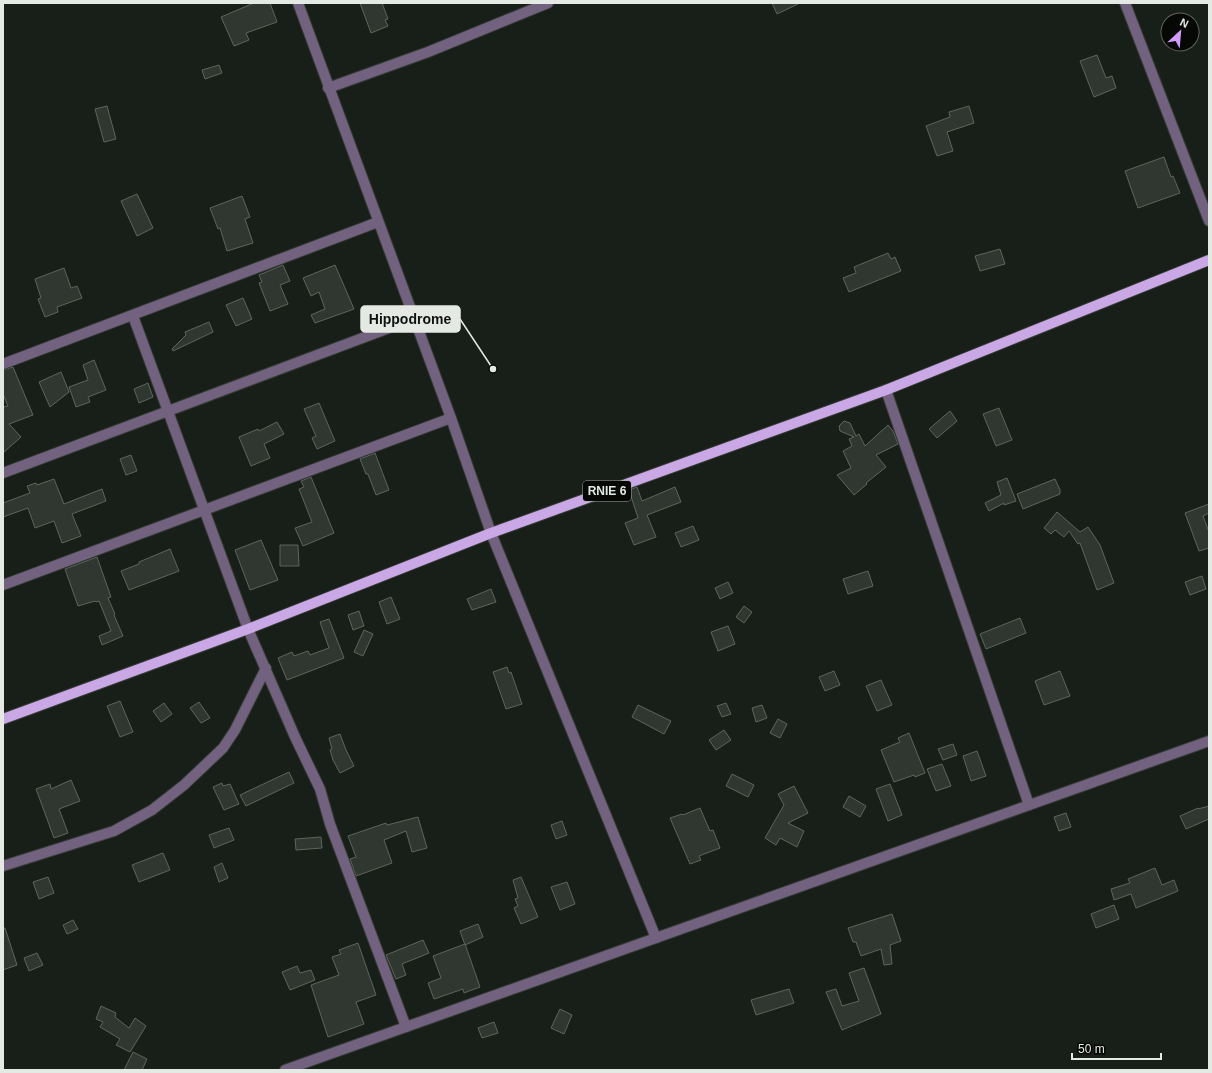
<svg xmlns="http://www.w3.org/2000/svg" width="1212" height="1073" viewBox="0 0 1212 1073" font-family="Helvetica,sans-serif">
  <rect width="100%" height="100%" fill="#181f18"/>
  <!-- building -->
  <g fill="#303730" stroke="#5d655c">
    <path d="M254 3H270L277 22 246 33 249 40 234 46 221 17Z"/>
    <path d="M360 3H382L388 19 385 20 388 26 371 33Z"/>
    <path d="M772 3H800L777 14Z"/>
    <path d="M1097 55 1106 78 1112 76 1116 88 1094 97 1080 61Z"/>
    <path d="M219 65 222 73 205 79 202 70Z"/>
    <path d="M107 106 116 139 104 142 95 109Z"/>
    <path d="M969 106 974 123 947 132 953 151 937 156 926 126 950 117 949 112Z"/>
    <path d="M1164 157 1171 177 1173 176 1180 193 1138 208 1125 171Z"/>
    <path d="M137 194 153 228 137 236 121 201Z"/>
    <path d="M242 196 250 217 245 219 253 243 227 251 220 228 218 229 210 208Z"/>
    <path d="M1000 249 1005 264 980 271 975 256Z"/>
    <path d="M888 253 891 259 895 257 901 271 849 292 843 278 856 273 854 267Z"/>
    <path d="M283 265 290 281 280 285 288 304 270 311 259 283 262 282 259 275Z"/>
    <path d="M335 265 354 309 315 323 311 315 325 309 319 292 311 296 303 278Z"/>
    <path d="M64 268 71 288 77 286 82 298 57 307 58 312 45 317 38 299 41 298 35 279Z"/>
    <path d="M243 298 252 319 236 326 226 305Z"/>
    <path d="M209 322 213 332 173 351 172 349 186 335 185 332Z"/>
    <path d="M94 360 106 390 88 397 90 402 76 407 69 387 88 380 83 365Z"/>
    <path d="M13 367 33 415 9 424 21 437 3 453V407L8 406 3 394V370Z"/>
    <path d="M61 372 69 392 50 407 39 382Z"/>
    <path d="M148 383 153 397 139 403 134 389Z"/>
    <path d="M319 403 335 441 317 449 312 438 316 436 304 409Z"/>
    <path d="M999 408 1012 440 996 446 983 414Z"/>
    <path d="M950 411 957 421 937 438 929 429Z"/>
    <path d="M844 421 850 423 856 436 859 434 865 446 888 425 893 431 898 444 876 455 886 467 866 483 867 484 854 495 837 475 851 468 843 451 852 446 849 439 854 437 840 431 839 426Z"/>
    <path d="M277 422 284 434 264 444 270 458 251 466 239 437 258 429 259 431Z"/>
    <path d="M375 453 389 490 376 495 368 474H366L360 459Z"/>
    <path d="M131 455 137 471 126 475 120 459Z"/>
    <path d="M311 477 334 533 303 546 295 528 312 522 299 489 304 487 301 481Z"/>
    <path d="M1007 478 1016 501 1004 505V503L989 511 985 503 1001 495 997 482Z"/>
    <path d="M54 479 64 504 102 489 106 501 72 514 81 536 62 543 54 521 35 528 28 508 3 517V503L30 493 27 486 36 483 37 485Z"/>
    <path d="M1055 479 1060 490V494L1023 509 1017 494Z"/>
    <path d="M637 487 642 501 675 487 681 502 647 515 656 537 634 545 625 523 638 518 629 490Z"/>
    <path d="M1209 504V513L1203 516 1209 532V548L1199 551 1185 513Z"/>
    <path d="M1057 512 1080 532 1088 527 1100 545 1114 583 1097 590 1080 543 1078 544 1069 531 1064 537 1055 530 1051 534 1044 528Z"/>
    <path d="M693 526 699 540 681 547 675 533Z"/>
    <path d="M261 540 278 580 250 590 235 550Z"/>
    <path d="M280 545H298L299 566H280Z"/>
    <path d="M170 549 179 571 129 590 121 571 139 564V562Z"/>
    <path d="M97 557 111 597 108 598 115 614 114 615 123 636 102 645 99 636 111 631 99 601 96 602 95 601 78 606 65 569Z"/>
    <path d="M868 571 873 586 848 594 843 579Z"/>
    <path d="M1202 576 1206 589 1190 595 1185 582Z"/>
    <path d="M728 582 733 593 720 599 715 588Z"/>
    <path d="M491 589 496 602 472 610 467 599Z"/>
    <path d="M391 597 400 619 387 624 379 602Z"/>
    <path d="M744 606 752 612 744 623 736 617Z"/>
    <path d="M359 611 364 626 353 630 348 615Z"/>
    <path d="M1020 618 1026 633 986 649 980 634Z"/>
    <path d="M329 619 344 658 287 680 278 658 292 652 294 656 308 651 310 655 329 648 320 622Z"/>
    <path d="M728 626 735 644 718 651 711 632Z"/>
    <path d="M364 630 373 634 363 656 354 652Z"/>
    <path d="M507 667 509 673 511 672 522 704 506 709 493 672Z"/>
    <path d="M834 671 840 685 825 691 819 677Z"/>
    <path d="M1060 671 1070 696 1044 705 1035 681Z"/>
    <path d="M881 680 892 705 877 711 866 686Z"/>
    <path d="M120 701 133 732 120 737 107 706Z"/>
    <path d="M199 702 210 718 201 723 190 708Z"/>
    <path d="M164 703 172 714 161 722 153 711Z"/>
    <path d="M726 703 731 714 722 717 717 706Z"/>
    <path d="M638 705 671 721 664 734 632 717Z"/>
    <path d="M762 705 767 718 756 722 752 708Z"/>
    <path d="M778 719 787 724 780 738 770 733Z"/>
    <path d="M724 730 731 740 716 750 709 740Z"/>
    <path d="M909 733 925 773 915 777 914 775 894 782 881 750 900 742 898 738Z"/>
    <path d="M340 734 346 750 354 766 340 773 333 760 330 750 332 749 329 738Z"/>
    <path d="M953 744 957 755 943 760 938 749Z"/>
    <path d="M977 751 986 776 971 781 963 756Z"/>
    <path d="M942 764 951 786 936 791 927 769Z"/>
    <path d="M289 772 294 783 246 806 240 795Z"/>
    <path d="M732 774 754 785 748 797 726 786Z"/>
    <path d="M71 780 80 801 59 809 68 833 54 838 36 789 50 784 51 789Z"/>
    <path d="M222 783 223 786 230 784 239 804 224 810 213 787Z"/>
    <path d="M890 784 902 815 888 821 876 789Z"/>
    <path d="M794 786 808 813 788 823 804 831 797 847 780 838 776 845 765 838 784 805 778 794Z"/>
    <path d="M849 796 866 806 860 817 843 807Z"/>
    <path d="M1209 806V819L1186 829 1180 816 1198 808V809Z"/>
    <path d="M700 808 710 831 713 830 720 848 699 856 701 860 690 864 670 818 682 814 683 815Z"/>
    <path d="M1066 813 1071 827 1059 831 1054 817Z"/>
    <path d="M418 817 427 848 412 852 406 831 384 840 392 863 356 876 350 859 356 857 348 836 386 823 387 825Z"/>
    <path d="M562 821 567 835 556 839 551 825Z"/>
    <path d="M229 828 234 840 214 848 209 835Z"/>
    <path d="M321 837 322 848 296 850 295 839Z"/>
    <path d="M163 853 170 870 139 882 132 865Z"/>
    <path d="M222 863 228 878 219 882 214 867Z"/>
    <path d="M1155 868 1162 885 1174 880 1178 891 1136 908 1131 894 1114 900 1111 889 1130 883 1128 879Z"/>
    <path d="M48 877 54 893 39 899 33 882Z"/>
    <path d="M521 877 538 917 521 924 514 908 518 906 515 899 518 898 513 880Z"/>
    <path d="M567 882 575 904 560 910 551 887Z"/>
    <path d="M1114 905 1119 919 1096 928 1091 914Z"/>
    <path d="M892 914 901 941 890 945 892 964 884 965 881 949 861 956 856 942H853L848 928Z"/>
    <path d="M73 920 78 929 67 934 63 925Z"/>
    <path d="M478 924 483 937 465 945 460 931Z"/>
    <path d="M3 928H5L17 965 3 970Z"/>
    <path d="M423 940 429 953 402 964 406 975 396 979 386 955Z"/>
    <path d="M358 943 376 995 356 1002 364 1024 328 1037 311 985 339 975 332 957 341 954 339 950Z"/>
    <path d="M465 944 480 987 464 993 463 989 434 999 428 983 441 978 433 956Z"/>
    <path d="M37 953 43 965 29 971 24 958Z"/>
    <path d="M297 966 300 973 311 970 315 980 290 990 282 972Z"/>
    <path d="M864 968 881 1014 842 1030 826 992 836 989 842 1006 859 1001 849 973Z"/>
    <path d="M789 989 794 1003 756 1015 751 1000Z"/>
    <path d="M101 1006 116 1013 115 1017 129 1028 135 1018 146 1026 130 1052 116 1045 120 1039 100 1027 103 1022 96 1019Z"/>
    <path d="M560 1009 572 1015 564 1034 551 1028Z"/>
    <path d="M494 1022 498 1033 482 1038 478 1028Z"/>
    <path d="M133 1052 147 1059 142 1070H124Z"/>
  </g>
  <g fill="none" stroke-linecap="round" stroke-linejoin="round">
    <!-- minor casing -->
    <g stroke="#353b35" stroke-width="12">
      <g id="minor">
        <path d="M298 3 451 418 491 533 656 938"/>
        <path d="M1125 3 1209 221"/>
        <path d="M328 88 428 52 548 3"/>
        <path d="M133 316 248 629 295 737 320 789 330 824 406 1027"/>
        <path d="M3 364 378 222"/>
        <path d="M886 390 1029 805"/>
        <path d="M3 473 413 319"/>
        <path d="M3 585 451 418"/>
        <path d="M3 866 114 831 152 810 184 785 223 748 235 730 266 668"/>
        <path d="M285 1070 1209 741"/>
      </g>
    </g>
    <!-- major casing -->
    <g stroke="#353b35" stroke-width="12">
      <path id="major" d="M3 719 248 629 491 533 886 390 1209 260"/>
    </g>
    <!-- minor -->
    <use href="#minor" stroke="#72627f" stroke-width="10"/>
    <!-- major -->
    <use href="#major" stroke="#caa7e5" stroke-width="10"/>
  </g>
  <g text-anchor="middle" stroke-width="3" stroke-linejoin="round" paint-order="stroke">
    <!-- shield labels -->
    <rect fill="#060806" stroke="#a1a6a1" stroke-width="1" x="583" y="481" width="48" height="20" rx="3"/>
    <g font-size="12" font-weight="bold" fill="#e4e9e4">
      <text x="607" y="495">RNIE 6</text>
    </g>
  </g>
  <!-- callouts -->
  <path fill="none" stroke="#e4e9e4" stroke-width="1.5" d="M493 369L460 319"/>
  <circle fill="#e4e9e4" stroke="#060806" stroke-width="1.5" cx="493" cy="369" r="4"/>
  <rect fill="#e4e9e4" stroke="#e4e9e4" stroke-width="1.5" x="361" y="306" width="99" height="26" rx="4"/>
  <g font-size="14" text-anchor="middle" font-weight="bold" fill="#111">
    <text x="410" y="324">Hippodrome</text>
  </g>
  <!-- border -->
  <rect width="1212" height="1073" fill="none" stroke="#e4e9e4" stroke-width="8"/>
  <!-- north arrow -->
  <g transform="translate(1180 32) rotate(26)"><circle r="19" fill="#060806" stroke="#5f625f"/>
  <path d="M0-3L7 15L0 10L-7 15Z" fill="#d39cfc"/>
  <text y="-6" font-size="11" font-weight="bold" text-anchor="middle" fill="#e4e9e4">N</text>
  </g>
  <!-- scale -->
  <path d="M1072 1053v6h89v-6" fill="none" stroke="#e4e9e4" stroke-width="2"/>
  <text x="1078" y="1053" font-size="12" fill="#e4e9e4" stroke="#060806" stroke-width="3" paint-order="stroke">50 m</text>
</svg>
